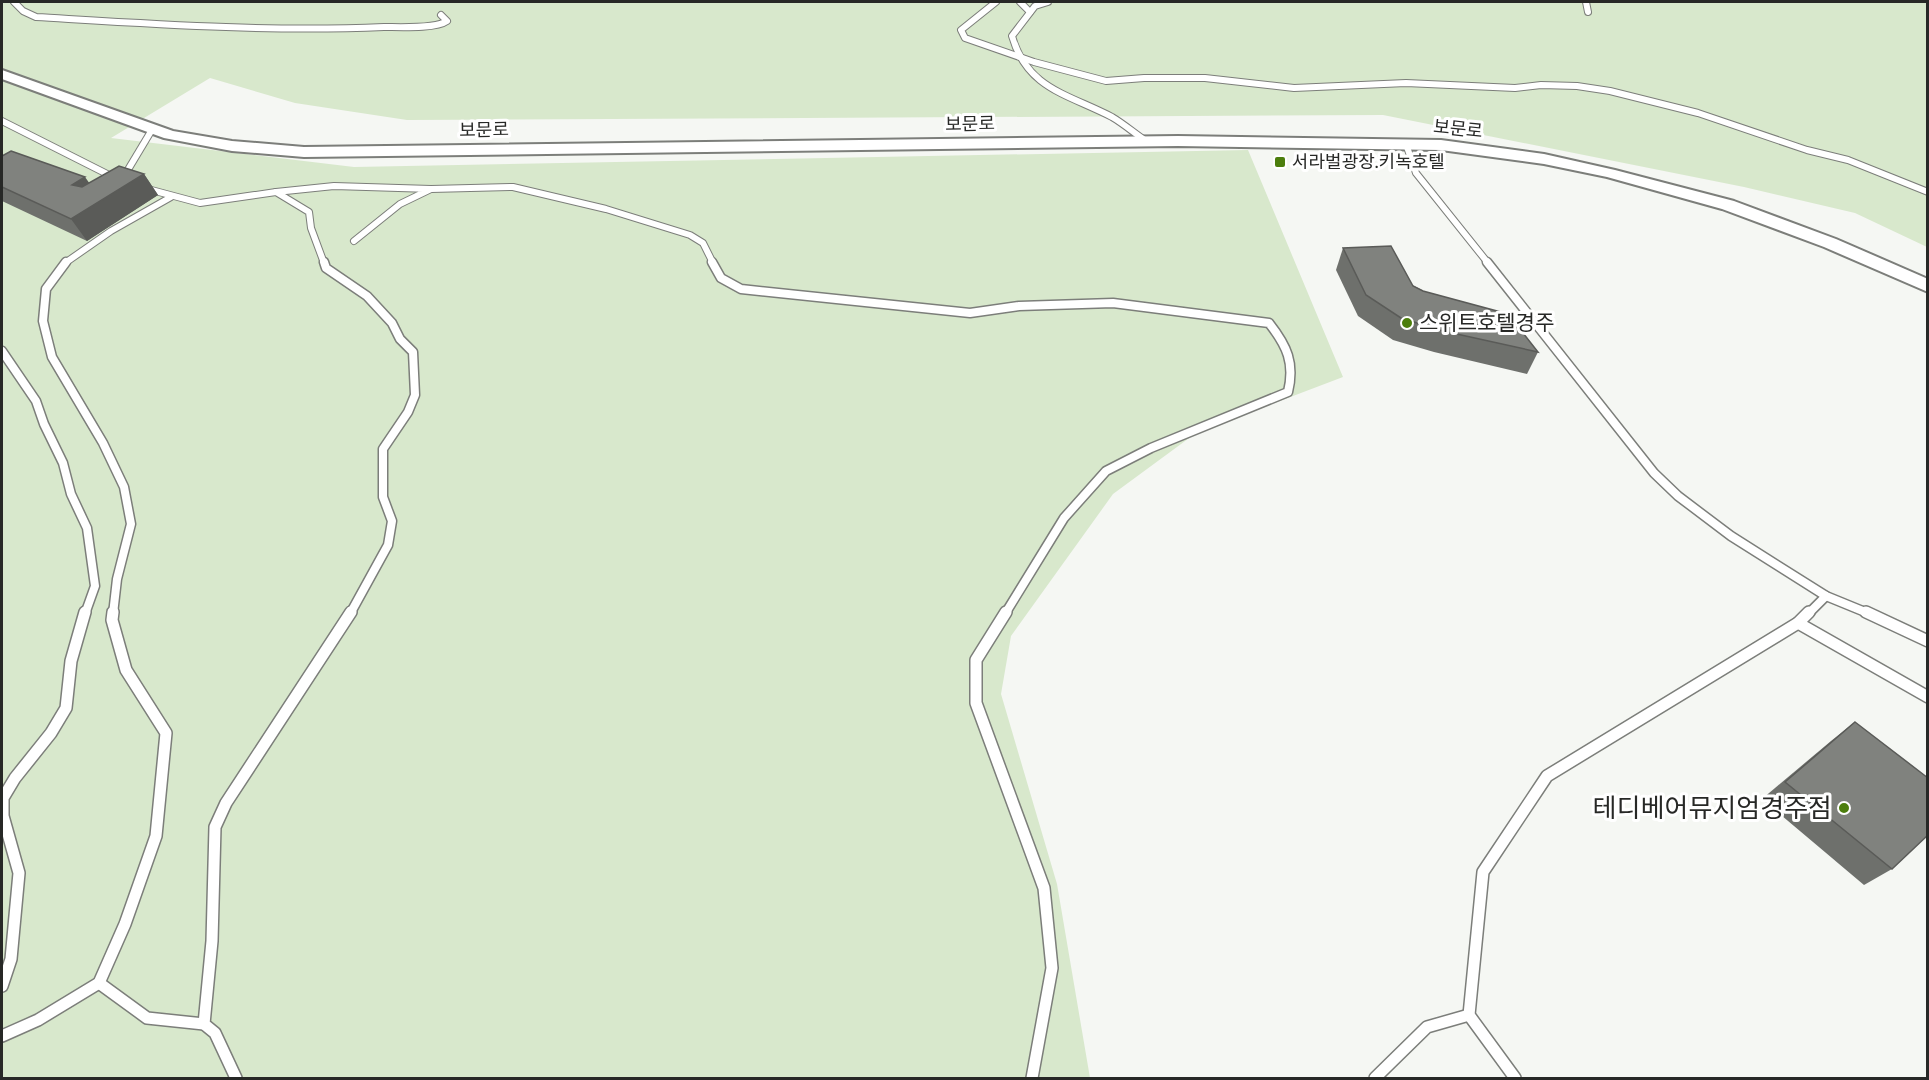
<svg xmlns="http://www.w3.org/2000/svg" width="1929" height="1080" viewBox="0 0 1929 1080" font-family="Poppins,'Noto Sans KR',sans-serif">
  <rect width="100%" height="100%" fill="#f5f7f3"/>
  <!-- green -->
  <path fill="#d8e8cc" d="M2 2H1927V247L1855 213 1744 187 1383 115 407 120 295 103 210 78 111 138 354 167 1248 150 1343 377 1196 433 1113 494 1011 636 1001 694 1057 884 1090 1078H2Z"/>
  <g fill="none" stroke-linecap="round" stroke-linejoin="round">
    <!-- service-far2 casing -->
    <g stroke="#7c7e7a" stroke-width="8">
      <g id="service-far2">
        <path d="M14 2 23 11 36 17C154 24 266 32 384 27 399 27 436 29 447 21L441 15"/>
        <path d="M996 2 961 30 965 38 1034 62 1106 81 1144 78H1205L1294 88 1406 83 1515 88 1541 85 1577 86 1610 91 1698 113 1807 150 1848 160 1928 192"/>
        <path d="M1020 2 1030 12"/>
        <path d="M1048 2 1035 6 1012 36C1027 89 1068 94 1112 117 1124 124 1134 133 1146 141"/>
        <path d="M1586 2 1588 12"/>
        <path d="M2 121 117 179"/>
        <path d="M1406 144 1416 173 1488 263"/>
        <path d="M123 178 153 128"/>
        <path d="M144 188 200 203 276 192 309 212 311 228 324 263"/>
        <path d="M431 189 513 187 606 209 690 235 703 243 713 263"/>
        <path d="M276 192 334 186 431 189 400 204 354 241"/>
        <path d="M65 263 111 231 171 197"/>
      </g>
    </g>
    <!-- service-far1 casing -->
    <g stroke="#7c7e7a" stroke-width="11">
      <g id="service-far1">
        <path d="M66 262 46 289 43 321 52 357 103 443 124 487 131 524 117 579 113 614"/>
        <path d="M324 262 326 268 367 296 392 323 400 339 413 352 415 395 408 412 383 449V497L392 521 388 545 350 614"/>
        <path d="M712 262 721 278 741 289 970 313 1019 306 1113 303 1269 323C1287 346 1295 363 1288 392L1151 448 1106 471 1064 518 1005 614"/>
        <path d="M1487 262 1654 473 1678 496 1731 536 1826 596 1870 614"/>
        <path d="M2 351 36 401 44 424 63 463 71 494 87 528 95 586 85 614"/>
        <path d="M1808 614 1826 596"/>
      </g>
    </g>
    <!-- service casing -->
    <g stroke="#7c7e7a" stroke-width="14">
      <g id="service">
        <path d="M1006 612 976 660V703L1044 888 1052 968 1032 1078"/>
        <path d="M1866 612 1928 641"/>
        <path d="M1798 623 1928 697"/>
        <path d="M99 983 147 1018 204 1024"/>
        <path d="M2 986 11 959 19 873 3 816V798L15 778 51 733 66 708 71 661 85 612"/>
        <path d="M2 1036 38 1020 99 983 125 924 156 836 166 733 126 670 112 620 113 612"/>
        <path d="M236 1078 215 1033 204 1024 212 941 215 827 226 803 351 612"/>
        <path d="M1375 1078 1427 1027 1469 1015"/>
        <path d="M1515 1078 1469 1015 1483 872 1547 776 1798 623 1809 612"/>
      </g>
    </g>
    <!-- tertiary casing -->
    <g stroke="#7c7e7a" stroke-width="4">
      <path id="tertiary" d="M2 70 173 131 232 141 304 147 1178 136 1441 140 1544 154 1615 170 1734 201 1836 239 1928 279V292L1824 247 1722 209 1607 177 1544 164 1441 150 1178 146 304 157 232 151 164 138 2 79Z"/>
    </g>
    <!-- service-far2 -->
    <use href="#service-far2" stroke="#fff" stroke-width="6"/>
    <!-- service-far1 -->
    <use href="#service-far1" stroke="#fff" stroke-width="8"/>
    <!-- service -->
    <use href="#service" stroke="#fff" stroke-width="11"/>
    <!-- tertiary -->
    <use href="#tertiary" fill="#fff" fill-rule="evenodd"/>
  </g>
  <!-- wall -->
  <g fill="#6e706c">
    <path d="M2 156 90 183 144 174 158 195 87 241 2 201Z"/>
    <path d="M1343 248 1538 352 1527 374 1434 352 1393 340 1358 316 1336 270Z"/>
    <path d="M1855 722 1892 869 1864 885 1762 799 1831 741Z"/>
  </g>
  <!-- shaded-wall -->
  <g fill="#5a5b58">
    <path d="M144 174 158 195 87 241 71 219Z"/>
    <path d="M85 177 100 198 72 185Z"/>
  </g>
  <!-- building -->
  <g fill="#80827e" stroke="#5a5b58" stroke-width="1.5">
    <path d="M11 151 85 177 72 185 82 187 119 166 144 174 71 219 2 187V156Z"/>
    <path d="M1391 246 1413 286 1423 291 1508 314 1538 352 1443 331 1401 318 1366 295 1343 248Z"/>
    <path d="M1855 722 1928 778V835L1892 869 1785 782Z"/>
  </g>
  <!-- markers -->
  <g fill="#4c7e0d" stroke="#fff" stroke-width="2">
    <rect x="1274" y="156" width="12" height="12" rx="3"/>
    <circle cx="1407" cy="323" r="6"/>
    <circle cx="1844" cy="808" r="6"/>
  </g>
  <g text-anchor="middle" stroke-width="6" stroke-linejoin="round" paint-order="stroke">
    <!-- far-street labels -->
    <g font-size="18" fill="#272826" stroke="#fff">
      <text transform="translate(970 124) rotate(-1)" y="6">보문로</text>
      <text transform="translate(1458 129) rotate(6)" y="6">보문로</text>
      <text transform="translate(484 130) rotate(-1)" y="6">보문로</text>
    </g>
    <!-- far-poi labels -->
    <g font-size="18" fill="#272826" stroke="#fff" text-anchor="start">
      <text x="1292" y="168">서라벌광장.키녹호텔</text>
    </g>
    <!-- poi labels -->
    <g font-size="21" fill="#272826" stroke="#fff" text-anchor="start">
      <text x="1419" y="330">스위트호텔경주</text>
    </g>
    <!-- near-poi labels -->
    <g font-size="26" fill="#272826" stroke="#fff" text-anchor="end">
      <text x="1832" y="817">테디베어뮤지엄경주점</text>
    </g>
  </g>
  <!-- border -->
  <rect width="1929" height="1080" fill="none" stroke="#272826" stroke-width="6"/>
</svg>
